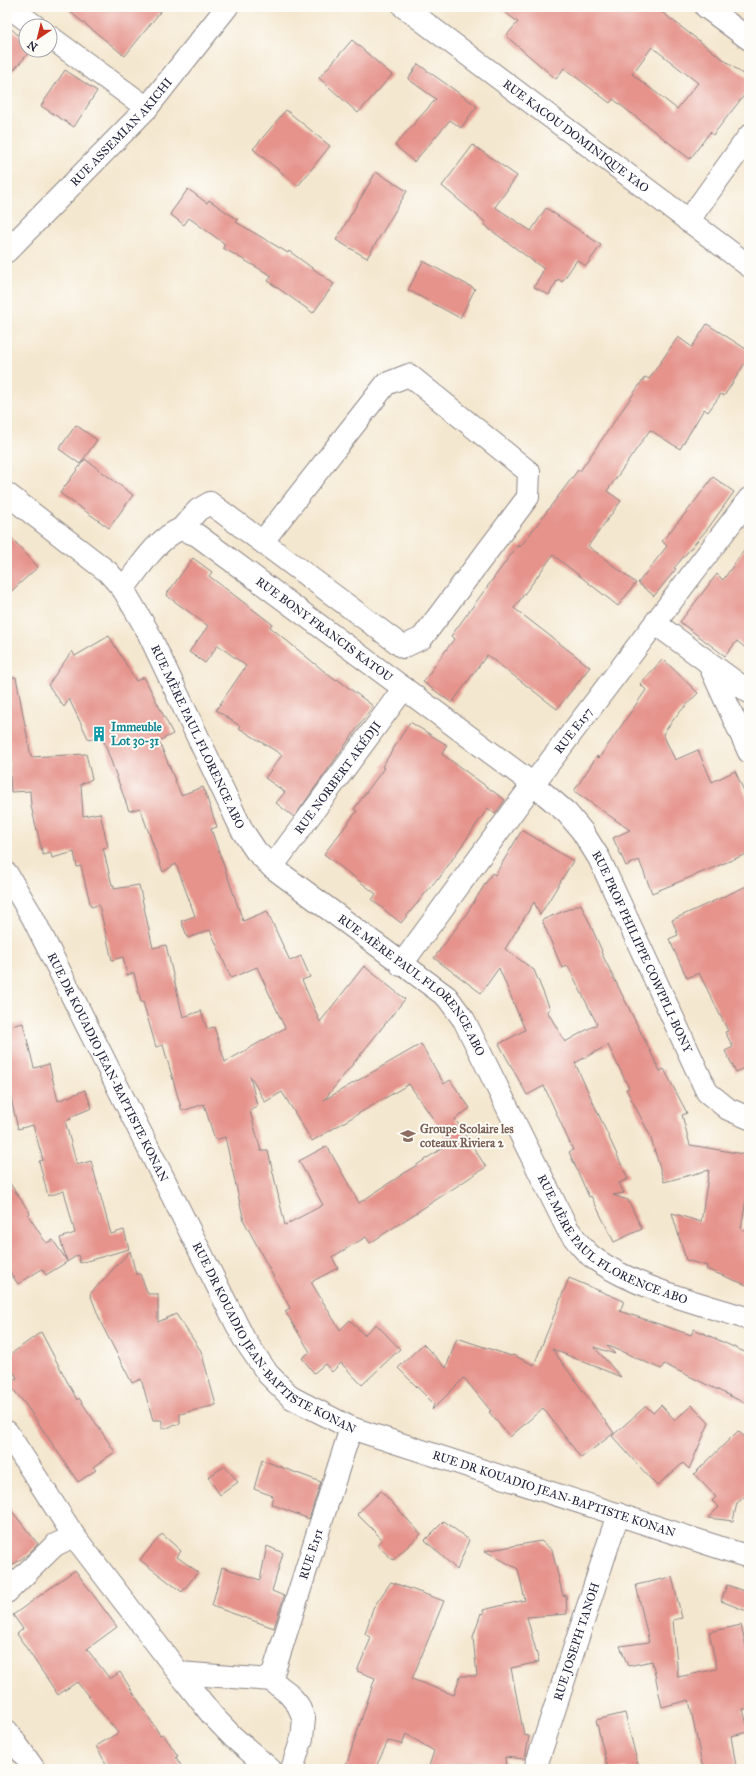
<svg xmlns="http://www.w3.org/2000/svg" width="756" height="1776" viewBox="0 0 756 1776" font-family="'IM FELL Great Primer',serif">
  <rect width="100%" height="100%" fill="#fdfcf7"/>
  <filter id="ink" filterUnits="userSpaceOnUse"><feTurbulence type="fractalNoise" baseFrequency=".025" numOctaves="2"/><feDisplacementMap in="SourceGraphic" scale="8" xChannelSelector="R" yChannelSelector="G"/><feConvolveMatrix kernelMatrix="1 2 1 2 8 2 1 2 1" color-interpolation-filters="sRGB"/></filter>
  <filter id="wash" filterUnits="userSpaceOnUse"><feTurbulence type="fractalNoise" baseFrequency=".012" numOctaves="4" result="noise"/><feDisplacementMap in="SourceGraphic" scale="16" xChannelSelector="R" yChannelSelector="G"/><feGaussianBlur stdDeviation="0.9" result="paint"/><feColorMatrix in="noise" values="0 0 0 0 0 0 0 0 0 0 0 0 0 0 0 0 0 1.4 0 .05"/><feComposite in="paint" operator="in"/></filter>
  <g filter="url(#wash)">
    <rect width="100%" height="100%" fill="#f4e7cf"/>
    <g id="blocks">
      <!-- building -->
      <g fill="#e5938b" fill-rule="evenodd">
        <path d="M64 7H164L125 56Z"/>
        <path d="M498 7H655L749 79V89L713 135 710 132 690 159 613 99 610 103 564 68 556 79 506 36 518 22ZM652 47 698 83 677 109 632 74Z"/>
        <path d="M7 25 26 42V50H31L7 78Z"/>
        <path d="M352 40 392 75 358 113 319 78Z"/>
        <path d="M418 64 477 106 461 128 450 120 414 162 395 145 436 99 408 79Z"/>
        <path d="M65 70 97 91 74 127 41 106Z"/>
        <path d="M286 110 330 146 298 186 253 149Z"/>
        <path d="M473 145 517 176 495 207 531 231 546 208 601 245 586 266 577 260 562 282 558 279 549 295 534 287 544 269 488 228V227L484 224 485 222 442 186Z"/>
        <path d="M376 172 407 191 367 258 336 240Z"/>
        <path d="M188 189 207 203 209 200 238 220 236 222 288 253 289 251 334 284 313 313 268 281 272 276 223 248 225 244 189 218 184 225 170 214Z"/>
        <path d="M423 261 475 289 460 318 408 290Z"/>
        <path d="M707 324 749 351V357L724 396 721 394 708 412 704 409 680 449 650 430 607 491 621 501 588 546 636 583 618 606 553 555 514 608 590 667 557 709 487 655 452 703 423 682 454 639 451 636 518 545 520 547 578 470 580 471 645 377 649 379 678 337 692 347Z"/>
        <path d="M76 425 97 440 80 464 59 449Z"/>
        <path d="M85 459 133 495 109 528 60 493Z"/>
        <path d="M713 477 734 492 709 527 674 568 676 569 654 596 638 583 667 546 662 541 689 509Z"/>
        <path d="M7 533 38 567 7 595Z"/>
        <path d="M749 543V651L737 641 725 656 680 622 717 574 723 580Z"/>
        <path d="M193 558 212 572 209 576 272 624 270 627 336 681 337 679 373 706 294 817 276 803 285 792 265 778 282 755 239 728 240 726 216 710 246 666 218 645 205 663 189 652 208 626 166 595Z"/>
        <path d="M109 636 136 681 144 677 173 734 159 741 181 795 203 787 217 827 211 829 243 921 267 911 290 961 301 956 310 977 302 980 320 1022 364 966 405 999 324 1100 421 1044 444 1084 450 1080 470 1108 455 1119 486 1167 370 1243 366 1237 332 1257 338 1268 311 1282 340 1330 350 1320 364 1335 376 1324 400 1349 362 1385 341 1363 332 1372 325 1364 314 1373 302 1358 310 1352 285 1311 290 1308 244 1221 225 1137 215 1140 204 1104 182 1111 163 1045 156 1047 143 1002H141L134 973 127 975 123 957 112 960 99 905 91 907 81 866 77 867 74 852 52 858 51 853 43 855 31 806 30 791 11 792 8 750H7V678L16 677 31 757 86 754 92 779 81 784 83 816 100 813 108 847 103 848 112 885H114V889L139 885 153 948 166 945 183 1017 201 1011 207 1029 214 1027 225 1062 285 1028 257 967 231 978 210 930 188 938 181 921 195 916 176 864 163 872 140 808 129 811 102 736 89 740 69 699 64 707 48 685 72 651 75 656ZM250 1076 265 1102 282 1092 312 1141 409 1084 450 1143 359 1203 327 1146 299 1161 323 1205 285 1225 268 1151H261L250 1111 257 1106Z"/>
        <path d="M663 659 698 693 676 716 663 734 675 760 698 750 712 782 735 771 749 802V853L652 893 639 860 626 866 613 838 630 830 574 791 597 756 599 758 646 690 640 684Z"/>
        <path d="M410 722 447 745 442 754 505 800 495 814 488 808 438 880 437 879 401 923 372 900 376 894 324 854 357 811 354 809 384 768 382 767Z"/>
        <path d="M522 830 573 861 540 915 534 902 505 949 534 970 550 1009 547 1011 565 1042 597 1024 568 966 562 968 542 920 581 904 602 951 601 952 660 1071 664 1069 687 1113 682 1115 690 1145 749 1155V1182L741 1229 749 1232V1286L706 1269 707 1266 686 1260 672 1213 701 1222 709 1170 664 1182 650 1135 626 1089 629 1088 608 1045 575 1063 628 1179 619 1183 624 1193 613 1195 628 1200 642 1229 614 1242 591 1196 589 1197 569 1152 573 1150 544 1086 527 1095 499 1044 525 1030 499 968 481 993 434 958 467 913 492 873 495 875Z"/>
        <path d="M749 885V1079L744 1068 736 1072 725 1051 733 1047 725 1032 728 1031 699 973 687 978 669 939 678 935 672 920Z"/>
        <path d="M23 1023 34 1068 49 1064 58 1101 85 1090 92 1108 70 1117 71 1119 65 1121 77 1165 91 1161 111 1234 124 1230 129 1249 80 1263 78 1255 46 1275 42 1269 18 1284 7 1268V1179L30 1213 28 1215 46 1243 53 1240 67 1261 60 1238 75 1233 64 1191 48 1196 39 1161 43 1160 33 1125 18 1129 7 1081V1027Z"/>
        <path d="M130 1251 136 1274H140L148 1294H158V1322L176 1314 201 1351 216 1405 180 1414V1424L162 1429V1420H153L141 1379 132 1383 102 1325 90 1294Z"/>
        <path d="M569 1278 624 1301 620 1311 691 1335 694 1329 749 1354V1405L664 1364 661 1369 607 1345 615 1354 594 1347 621 1377 552 1349 614 1433 581 1458 543 1408 510 1437 489 1412 491 1411 464 1378 432 1410 434 1404 398 1368 423 1344 446 1368 457 1338 511 1356 513 1355 534 1365Z"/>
        <path d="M41 1332 77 1400 79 1398 115 1452 93 1467 96 1470 78 1482 26 1405 7 1382 17 1378 7 1361V1357Z"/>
        <path d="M661 1405 675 1420 692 1405 709 1423 689 1469 683 1463 657 1486 612 1436 646 1406 653 1413Z"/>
        <path d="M738 1431 749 1441V1493L737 1503 733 1521 708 1518 719 1507 712 1501 716 1497 694 1474Z"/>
        <path d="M262 1460 321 1482 309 1519 271 1504 273 1496 254 1489Z"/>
        <path d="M225 1466 238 1482 220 1495 208 1477Z"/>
        <path d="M381 1491 421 1534 393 1560 377 1545 382 1539 357 1514Z"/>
        <path d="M7 1505 38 1544 28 1554 7 1569Z"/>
        <path d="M444 1521 469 1540 457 1570 425 1540Z"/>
        <path d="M162 1534 181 1551 177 1557 198 1572 182 1592 140 1560Z"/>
        <path d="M541 1541 552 1550 563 1596 566 1595 567 1614 527 1617 539 1662 511 1668 524 1735 529 1736 525 1759 505 1757 506 1769H428L434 1751 406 1734 402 1744 388 1741 375 1769H345L375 1678 357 1671 371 1638 365 1634 373 1608 391 1582 444 1601 412 1679 454 1695 460 1676H477L473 1637 481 1613 484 1614 483 1610 525 1600 518 1569 485 1551Z"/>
        <path d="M267 1546 283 1553 272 1591 284 1596 274 1628 212 1606 222 1567 260 1580Z"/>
        <path d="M75 1570 117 1627 87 1649 110 1679 120 1672 160 1735 163 1734 178 1756 176 1757 183 1769H109L96 1746 118 1733 77 1682 58 1695 17 1634 23 1629 13 1615Z"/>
        <path d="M672 1577 682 1618 673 1620 678 1677 717 1669 709 1632 741 1625 749 1659V1709H743L749 1732 731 1736 736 1766 721 1769H703L689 1700 662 1707 652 1661 628 1666 620 1646 649 1642 636 1585Z"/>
        <path d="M727 1585 749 1593V1612L721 1601Z"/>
        <path d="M625 1713 639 1769H608L596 1720Z"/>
      </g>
    </g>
  </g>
  <g filter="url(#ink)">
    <use href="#blocks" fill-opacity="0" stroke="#8b8485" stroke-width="1"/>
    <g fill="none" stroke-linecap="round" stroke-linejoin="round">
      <!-- minor casing -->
      <g stroke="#8b8485" stroke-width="24">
        <g id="minor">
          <path d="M9 7 35 26"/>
          <path id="s1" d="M404 7 749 266"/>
          <path d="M706 7 749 39"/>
          <path d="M50 37 147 108"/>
          <path d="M688 221 749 136"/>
          <path id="s2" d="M7 251 147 108 227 7"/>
          <path id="s3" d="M7 494 108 572 123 589 147 630 242 830 256 851 272 867 447 997 464 1020 567 1228C576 1240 585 1253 598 1261 639 1289 702 1304 749 1319"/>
          <path d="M181 529 198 510 210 503 403 647 422 638 528 497 529 472 409 375 386 384 263 541"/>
          <path id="s4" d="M123 589C139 569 157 538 181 529L197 535 533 784 567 813 582 831 599 858 707 1092 728 1109 749 1118"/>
          <path d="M656 624 749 692"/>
          <path d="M709 664 749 752"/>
          <path id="s5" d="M272 867 404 688"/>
          <path id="s6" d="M7 874 32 916 244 1339 268 1374 292 1398 351 1428 749 1557"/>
          <path id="s7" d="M401 965 533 784 749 499"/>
          <path d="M7 1432 74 1536 179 1673 212 1715 233 1737 270 1769"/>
          <path d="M7 1592 55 1545 74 1536"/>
          <path d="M179 1673 271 1680 288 1693 298 1705 304 1719 302 1738 292 1769"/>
          <path id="s8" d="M271 1680 351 1428"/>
          <path id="s9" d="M535 1769 618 1514"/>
        </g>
      </g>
      <!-- tertiary casing -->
      <g stroke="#8b8485" stroke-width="24">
        <path id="tertiary" d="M7 1731 34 1769"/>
      </g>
      <!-- minor -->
      <use href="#minor" stroke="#fff" stroke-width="22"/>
      <!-- tertiary -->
      <use href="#tertiary" stroke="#fff" stroke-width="22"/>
    </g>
  </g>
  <!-- icons -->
  <defs>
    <g id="building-bare" transform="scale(1.2)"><path d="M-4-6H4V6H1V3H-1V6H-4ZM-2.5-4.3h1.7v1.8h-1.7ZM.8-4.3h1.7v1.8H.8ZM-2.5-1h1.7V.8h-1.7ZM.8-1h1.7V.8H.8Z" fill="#0f9aa8" stroke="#fdfcf7" stroke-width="2.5" paint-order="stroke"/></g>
    <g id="school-bare" transform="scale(1.2)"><path d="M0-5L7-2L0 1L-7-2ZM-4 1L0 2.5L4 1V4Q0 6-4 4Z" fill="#8d6e63" stroke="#fdfcf7" stroke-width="2.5" paint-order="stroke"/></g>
  </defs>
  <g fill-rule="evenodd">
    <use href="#building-bare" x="99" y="734"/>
    <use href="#school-bare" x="408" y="1136"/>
  </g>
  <g text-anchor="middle" stroke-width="4" stroke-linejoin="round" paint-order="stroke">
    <!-- street labels -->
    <g font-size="12" fill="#22223b" stroke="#fdfcf7">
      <text dy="4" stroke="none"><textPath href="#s2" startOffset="165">RUE ASSEMIAN AKICHI</textPath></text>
      <text dy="4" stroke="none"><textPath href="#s1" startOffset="215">RUE KACOU DOMINIQUE YAO</textPath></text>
      <text dy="4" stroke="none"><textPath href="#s4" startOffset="260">RUE BONY FRANCIS KATOU</textPath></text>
      <text dy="4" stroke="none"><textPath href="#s7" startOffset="291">RUE E157</textPath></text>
      <text dy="4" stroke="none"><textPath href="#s3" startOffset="316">RUE MÈRE PAUL FLORENCE ABO</textPath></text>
      <text dy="4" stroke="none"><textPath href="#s5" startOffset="111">RUE NORBERT AKÉDJI</textPath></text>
      <text dy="4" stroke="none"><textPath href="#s4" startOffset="723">RUE PROF PHILIPPE COWPPLI-BONY</textPath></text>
      <text dy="4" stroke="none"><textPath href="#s3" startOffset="652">RUE MÈRE PAUL FLORENCE ABO</textPath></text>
      <text dy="4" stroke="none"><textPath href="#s6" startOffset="218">RUE DR KOUADIO JEAN-BAPTISTE KONAN</textPath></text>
      <text dy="4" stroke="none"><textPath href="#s3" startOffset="988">RUE MÈRE PAUL FLORENCE ABO</textPath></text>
      <text dy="4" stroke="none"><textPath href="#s6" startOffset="542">RUE DR KOUADIO JEAN-BAPTISTE KONAN</textPath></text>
      <text dy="4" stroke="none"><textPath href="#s6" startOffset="878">RUE DR KOUADIO JEAN-BAPTISTE KONAN</textPath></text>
      <text dy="4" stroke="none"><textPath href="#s8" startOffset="132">RUE E151</textPath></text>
      <text dy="4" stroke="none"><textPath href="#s9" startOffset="134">RUE JOSEPH TANOH</textPath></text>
    </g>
    <!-- culture labels -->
    <g font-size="12" font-weight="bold" fill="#0d838f" stroke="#fdfcf7" text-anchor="start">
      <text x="111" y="731">Immeuble<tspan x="111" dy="14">Lot 30-31</tspan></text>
    </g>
    <!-- education labels -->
    <g font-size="12" font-weight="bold" fill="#785e54" stroke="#fdfcf7" text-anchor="start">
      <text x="420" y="1133">Groupe Scolaire les<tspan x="420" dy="14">coteaux Riviera 2</tspan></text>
    </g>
  </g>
  <!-- margin -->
  <rect width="756" height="1776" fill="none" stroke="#fdfcf7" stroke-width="24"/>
  <!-- north arrow -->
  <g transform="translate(38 38) rotate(215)"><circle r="19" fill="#fdfcf7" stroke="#a5a5ac"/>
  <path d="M0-3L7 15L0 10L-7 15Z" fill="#c8321e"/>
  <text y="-6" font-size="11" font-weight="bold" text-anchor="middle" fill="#22223b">N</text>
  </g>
</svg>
